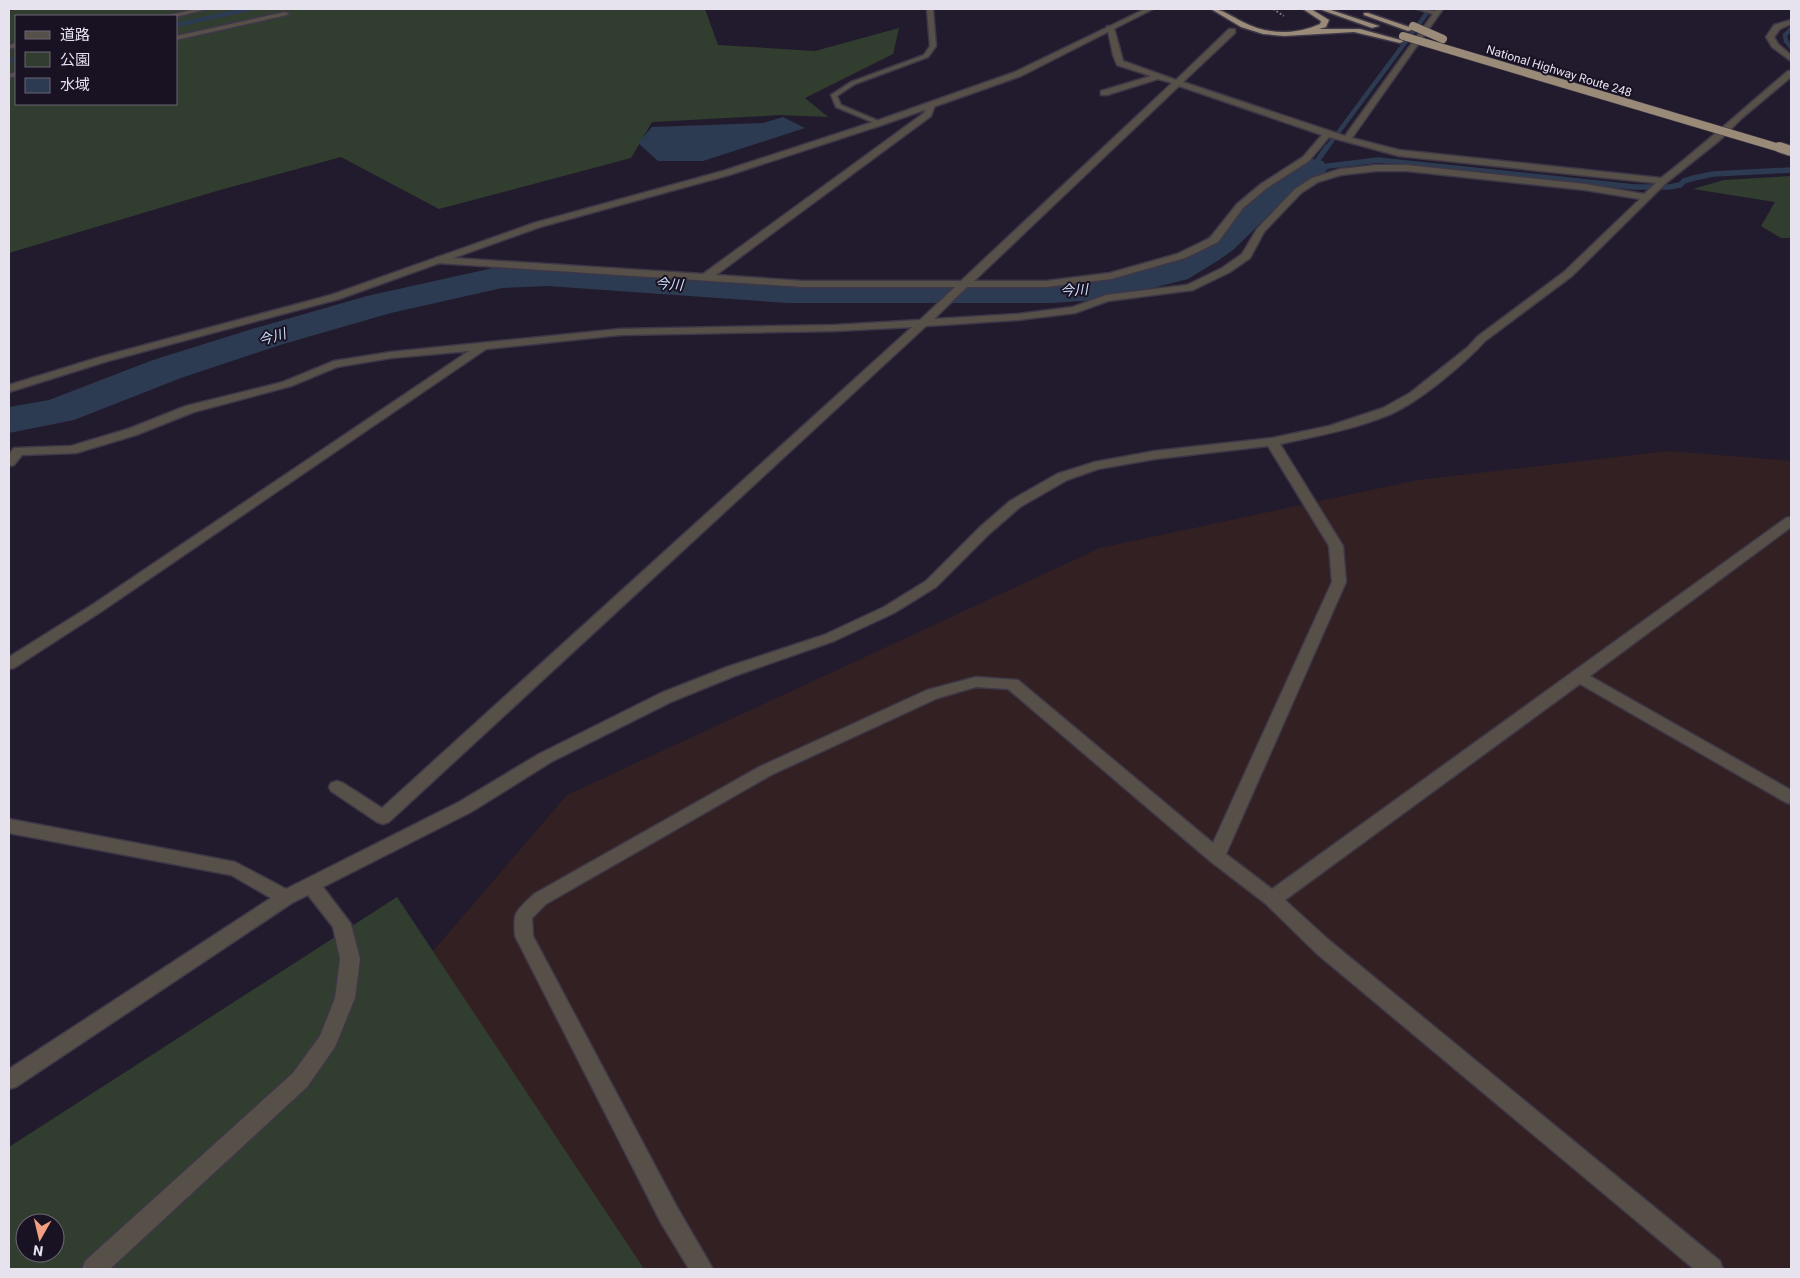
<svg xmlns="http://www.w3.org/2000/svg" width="1800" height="1278" viewBox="0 0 1800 1278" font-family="Roboto,'Noto Sans JP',sans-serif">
  <rect width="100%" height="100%" fill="#221b2d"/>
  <!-- industrial -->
  <path fill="#332022" d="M1668 451 1791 461V1269H558L380 1013 567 795 1100 548 1418 480Z"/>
  <!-- green -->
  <g fill="#313e2f" fill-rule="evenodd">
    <path d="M17 9H705L718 45 815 51 899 28 893 54 805 98 828 117 780 115 652 122 631 158 439 209 341 157 220 190 9 253V11ZM16 16H176V104H16Z"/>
    <path d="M1791 176V238H1781L1761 226 1775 202 1693 189 1724 180Z"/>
    <path d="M397 897 644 1269H9V1147ZM25 1223H55V1253H25Z"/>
  </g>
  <!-- water -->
  <path fill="#2c3b51" d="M783 117 805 128 703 161H658L638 143 652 127 763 123Z"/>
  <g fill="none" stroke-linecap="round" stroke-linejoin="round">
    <!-- stream-far1 -->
    <g stroke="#2c3b51" stroke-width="4.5">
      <path d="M176 25 249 9"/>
      <path d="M1791 29 1785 35 1786 41 1791 47"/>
      <path d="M9 61 16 59"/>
      <path d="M1326 149 1430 9"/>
    </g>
    <!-- stream -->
    <g stroke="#2c3b51" stroke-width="5.5">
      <path d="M1312 168 1378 160 1635 187H1669L1680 185 1684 181 1694 178 1713 174 1791 170"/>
      <path d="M1312 168 1327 147"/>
    </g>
    <!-- river -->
    <path fill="#2c3b51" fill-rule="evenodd" d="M1312 159 1323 161 1328 168 1323 175 1296 189 1233 250 1219 260 1188 279 1110 299 1053 303H787L547 286 502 288 391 313 280 345 181 378 74 420 9 433V407L49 400 153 360 252 329 367 296 502 266 547 264 787 281H1053L1109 277 1162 263 1195 246 1209 236 1274 175 1301 161Z"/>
    <!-- service casing -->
    <g stroke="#3d3748" stroke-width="3">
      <path id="service" d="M927 9H933L936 46 928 57 855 84 837 96 841 105 881 122V124H877L836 107 831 95 851 82 924 55 930 46Z"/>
    </g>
    <!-- minor casing -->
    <g stroke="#3d3748" stroke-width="3">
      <g id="minor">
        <path d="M195 9H207L176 17 166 16Z"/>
        <path d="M1417 9 1435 11 1437 9H1443L1352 138 1399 150 1661 178C1705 144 1745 107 1788 71H1791V77L1742 118 1720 140 1666 183 1572 276 1485 341C1463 365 1420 401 1391 414 1355 429 1317 436 1280 444L1343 546 1346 582 1226 854 1272 889 1786 518 1791 517V527L1590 676 1791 790V804L1785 802 1580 684 1285 900 1330 941 1720 1261 1723 1269H1694L1316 953 1266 904 1210 861 1008 689 976 687 938 698 771 775 546 904 532 918 533 936 677 1207 713 1269H689L661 1223 515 936C513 910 516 912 534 894L759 767 927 690 976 677 1018 680 1213 843 1332 582 1329 546 1268 446 1155 459 1098 469 1067 480 1020 507 989 534 936 587 894 613 834 641 737 675 673 701 551 762 471 812 323 887 351 924 360 959 355 998 335 1047 307 1087 110 1269H82L85 1261 293 1073 320 1036 335 998 340 959 333 927 308 895 292 903 16 1087 9 1089V1069L271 898 231 875 9 833V819L235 862 286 889 459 802 539 754 661 693 727 667 824 635 884 607 926 581 979 528 1010 501 1057 474 1095 462 1155 451 1272 438 1329 426 1383 408 1410 393 1468 347 1477 337 1564 272 1640 199 1585 190 1407 171H1376L1341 175 1318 182 1301 193 1264 232 1250 258 1230 272 1193 290 1108 301 1075 313 1018 320 926 326 389 822 383 824 377 822 331 791 329 787 331 783 337 781 343 783 382 808 912 327 835 331 620 335 486 349 102 611 14 668 9 669V657L92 605 469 351 391 358 337 367 291 386 194 412 136 435 76 453 22 455 14 465 9 466V454L14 448 71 446 128 429 186 406 283 382 334 361 391 352 620 329 835 325 920 320 955 287H803L437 263 432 260 437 257 703 274 924 113 927 105 931 103 935 105 931 116 716 275 803 281H961L1172 83 1158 79 1107 95H1101V91L1151 76 1117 65 1113 55 1107 26 1114 28 1123 61 1176 80 1229 29H1235V33L1183 82 1345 136 1433 14ZM1179 86 1322 135 1303 157 1261 184 1237 204 1210 238 1177 254 1110 273 1046 281H974ZM1329 137 1399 156 1656 183 1644 194 1585 184 1407 165H1376L1340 169 1312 178 1295 189 1257 229 1242 254 1222 268 1187 285 1106 295 1073 307 1018 314 934 319 967 287H1046L1111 279 1185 258 1218 242 1243 208 1267 188 1309 161Z"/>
        <path d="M285 12 289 14 287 15 176 40V36Z"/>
        <path d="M1791 20V24L1780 29 1774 37 1778 44 1791 55V61L1772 47 1766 37 1774 25Z"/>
        <path d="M16 43V47L9 49V45Z"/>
        <path d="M16 72V76L9 78V74Z"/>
      </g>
    </g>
    <!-- tertiary casing -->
    <g stroke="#3d3748" stroke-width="3">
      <path id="tertiary" d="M1145 9H1153L1021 76 882 125 729 175 540 227 339 299 108 361 9 392V385L100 357 331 295 534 223 723 171 876 121 1015 72Z"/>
    </g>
    <!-- trunk casing -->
    <g stroke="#3d3748" stroke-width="3">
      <g id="trunk">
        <path d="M1211 9C1223 9 1232 17 1243 22 1267 35 1296 35 1320 24L1321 21 1303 9H1311L1329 20 1326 27 1319 29H1360L1404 41 1400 43 1354 32 1284 36 1263 34 1241 27Z"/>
        <path d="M1319 9H1328L1379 26 1372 28Z"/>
        <path d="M1364 13H1368L1415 29 1408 31 1364 15Z"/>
      </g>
    </g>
    <!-- path -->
    <path stroke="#777181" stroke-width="2" stroke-dasharray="2 2" stroke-linecap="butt" d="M1273 9 1284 16"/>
    <!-- service -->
    <use href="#service" fill="#575048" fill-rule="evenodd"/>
    <!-- minor -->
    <use href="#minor" fill="#575048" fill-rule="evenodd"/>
    <!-- tertiary -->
    <use href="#tertiary" fill="#575048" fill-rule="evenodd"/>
    <!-- trunk -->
    <use href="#trunk" fill="#9a8a78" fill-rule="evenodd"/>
    <!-- trunk-bridge-far1 casing -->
    <g stroke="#3d3748" stroke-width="9" stroke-linecap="butt">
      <g id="trunk-bridge-far1">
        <path d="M1413 26 1443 39"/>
        <path d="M1403 36 1783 149"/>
      </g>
    </g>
    <!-- trunk-bridge casing -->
    <g stroke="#3d3748" stroke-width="12" stroke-linecap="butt">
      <path id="trunk-bridge" d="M1779 147 1791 151"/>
    </g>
    <!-- trunk-bridge-far1 -->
    <use href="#trunk-bridge-far1" stroke="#9a8a78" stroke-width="8"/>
    <!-- trunk-bridge -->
    <use href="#trunk-bridge" stroke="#9a8a78" stroke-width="10"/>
  </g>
  <g text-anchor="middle" stroke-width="4" stroke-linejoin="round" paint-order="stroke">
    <!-- far-street labels -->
    <g font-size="12" fill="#e6e2ee" stroke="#191223">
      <text transform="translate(1559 71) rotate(17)" y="4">National Highway Route 248</text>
    </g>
    <!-- far-water labels -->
    <g font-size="14" font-style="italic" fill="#cfe1fe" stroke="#191223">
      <text transform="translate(669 284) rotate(4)" y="5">今川</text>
      <text transform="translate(1074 290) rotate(-4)" y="5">今川</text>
      <text transform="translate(272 337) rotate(-17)" y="5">今川</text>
    </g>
  </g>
  <!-- border -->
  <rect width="1800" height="1278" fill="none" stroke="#e6e2ee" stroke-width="20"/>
  <!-- legend -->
  <rect x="15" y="15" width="162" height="90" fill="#191223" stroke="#6b6574"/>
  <rect x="25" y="31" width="25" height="8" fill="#575048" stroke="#6b6574"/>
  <text x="60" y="40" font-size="15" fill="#e6e2ee">道路</text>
  <rect x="25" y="52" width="25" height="15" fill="#313e2f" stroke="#6b6574"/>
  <text x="60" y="65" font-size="15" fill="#e6e2ee">公園</text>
  <rect x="25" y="78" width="25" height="15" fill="#2c3b51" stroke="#6b6574"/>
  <text x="60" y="90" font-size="15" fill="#e6e2ee">水域</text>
  <!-- north arrow -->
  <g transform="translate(40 1238) rotate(188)"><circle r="24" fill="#191223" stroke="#6b6574"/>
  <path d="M0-4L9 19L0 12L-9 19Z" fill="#f39f82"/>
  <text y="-8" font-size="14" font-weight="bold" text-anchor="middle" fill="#e6e2ee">N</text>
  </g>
</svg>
